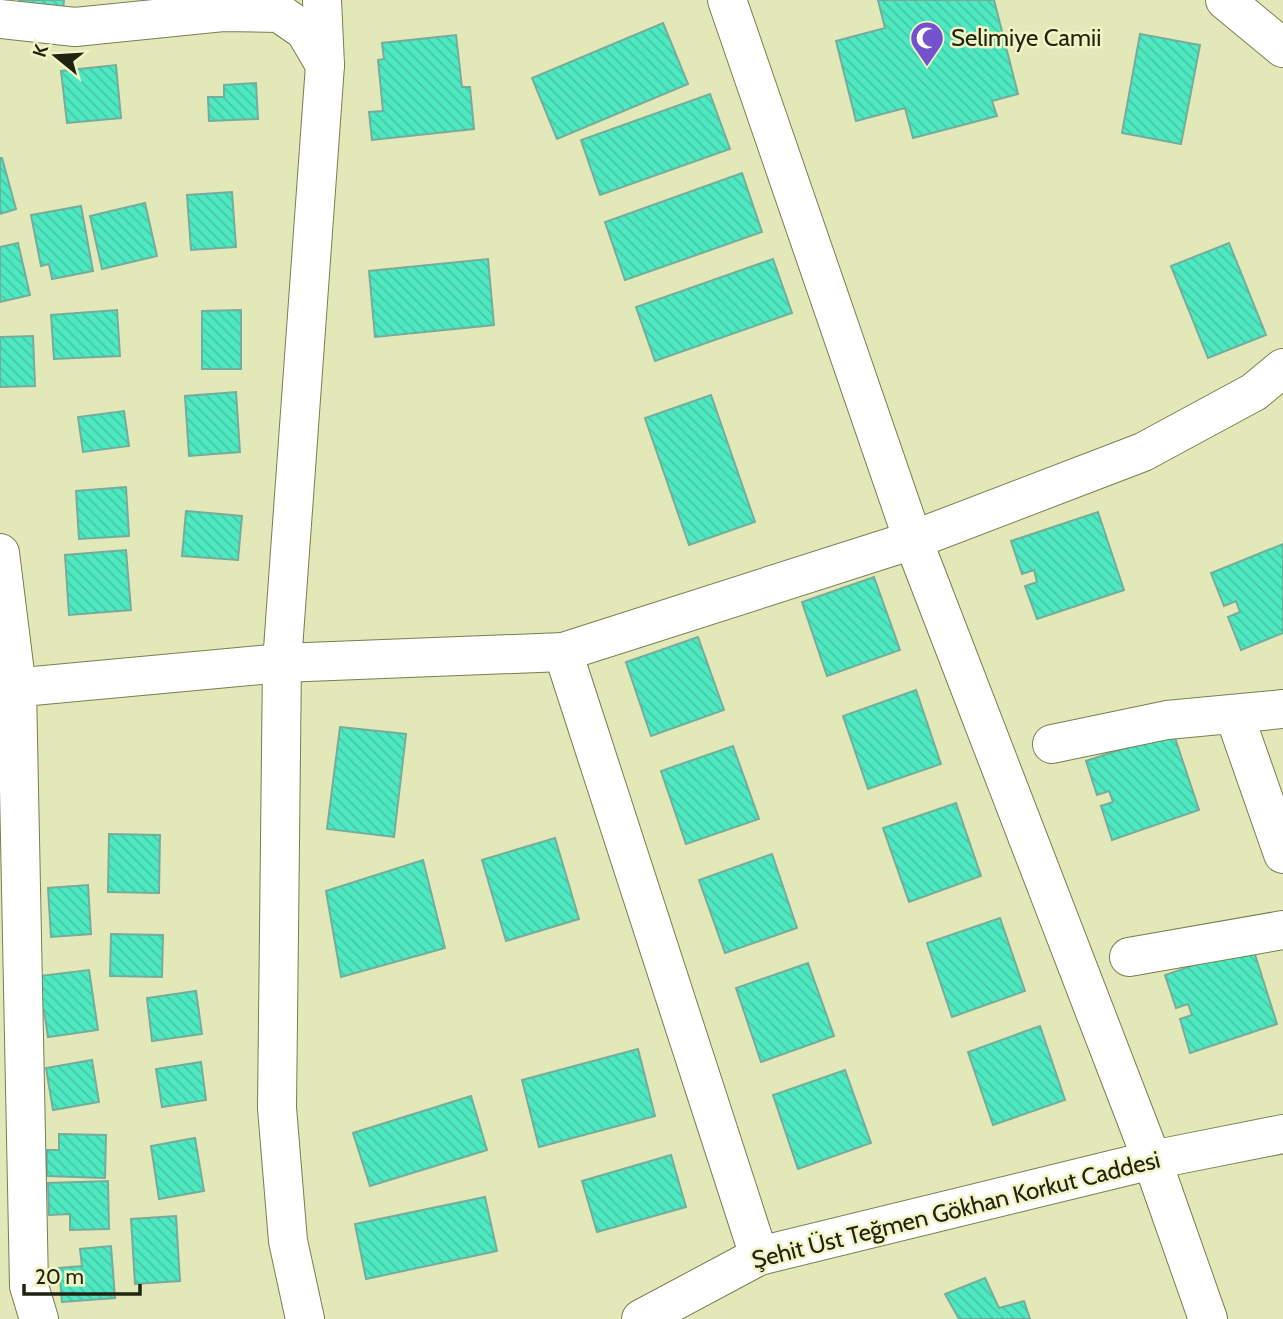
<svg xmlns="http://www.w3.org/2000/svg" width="1283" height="1319" viewBox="0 0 1283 1319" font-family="Cabin,sans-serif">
  <defs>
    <pattern id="building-back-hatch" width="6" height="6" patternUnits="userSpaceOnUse" patternTransform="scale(1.75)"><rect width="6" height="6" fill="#4ee9c1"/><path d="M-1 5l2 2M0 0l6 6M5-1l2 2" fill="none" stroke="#44c8a5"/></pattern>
  </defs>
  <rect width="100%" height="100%" fill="#e3e8b8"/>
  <!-- building -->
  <g fill="url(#building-back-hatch)" stroke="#76ac9b" stroke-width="2">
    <path d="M19 0H64L63 10 18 8Z"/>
    <path d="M878 0H994L1018 94 992 101 997 116 913 138 905 108 856 121 836 41 885 28Z"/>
    <path d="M663 23 688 84 557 139 532 78Z"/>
    <path d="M1140 34 1200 45 1181 144 1122 133Z"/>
    <path d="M456 35 462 87H470L474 129 372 140 369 112 383 111 378 60 384 59 382 43Z"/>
    <path d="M116 65 121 118 67 123 61 71Z"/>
    <path d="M256 83 258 119 209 121 208 97H224V85Z"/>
    <path d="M710 94 730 149 600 195 581 140Z"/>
    <path d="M0 158H2L16 209 0 214Z"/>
    <path d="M742 173 762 232 625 280 605 222Z"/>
    <path d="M232 192 236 247 191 250 187 195Z"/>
    <path d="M145 203 157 256 102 269 90 216Z"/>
    <path d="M81 206 93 271 52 279 49 264 41 266 31 215Z"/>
    <path d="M18 243 30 295 0 302V247Z"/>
    <path d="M1229 243 1266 335 1208 358 1171 266Z"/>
    <path d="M488 259 494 325 375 337 369 271Z"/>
    <path d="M773 259 792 313 655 361 636 307Z"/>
    <path d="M117 310 120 356 54 359 51 315Z"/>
    <path d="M241 310V369H202V311Z"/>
    <path d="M33 336 35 386 0 387V337Z"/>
    <path d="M236 392 240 452 189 456 185 396Z"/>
    <path d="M711 395 755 522 689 545 645 418Z"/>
    <path d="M124 411 129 446 83 452 78 417Z"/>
    <path d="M126 487 129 536 79 539 76 491Z"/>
    <path d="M186 511 242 516 238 560 182 556Z"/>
    <path d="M1098 512 1124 590 1037 619 1025 586 1037 582 1034 570 1022 574 1011 541Z"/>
    <path d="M1283 544V633L1241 650 1228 617 1240 612 1236 601 1224 606 1211 573Z"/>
    <path d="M126 550 131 610 69 615 65 555Z"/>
    <path d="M874 577 900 650 827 676 802 602Z"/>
    <path d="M698 637 724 710 651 736 626 662Z"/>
    <path d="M916 690 941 764 868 789 843 716Z"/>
    <path d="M340 727 406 734 394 837 327 829Z"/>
    <path d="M1173 732 1199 810 1112 840 1101 806 1113 802 1109 791 1097 795 1086 761Z"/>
    <path d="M733 746 759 819 686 844 661 771Z"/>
    <path d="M956 803 981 876 909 902 883 828Z"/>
    <path d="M109 834 160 835 159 893 108 892Z"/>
    <path d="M555 838 579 919 506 941 482 860Z"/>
    <path d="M772 854 797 928 725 953 699 880Z"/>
    <path d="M423 860 445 948 341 977 326 891Z"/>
    <path d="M88 885 91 934 51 937 48 888Z"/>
    <path d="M1000 918 1025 991 952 1017 927 943Z"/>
    <path d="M111 934 163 935 162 977 110 976Z"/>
    <path d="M1252 945 1277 1024 1190 1053 1180 1019 1192 1015 1188 1004 1176 1008 1165 975Z"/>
    <path d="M808 963 834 1036 761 1062 736 988Z"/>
    <path d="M89 970 98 1030 48 1037 44 1010 37 1011 31 977Z"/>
    <path d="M196 991 202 1034 152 1041 147 998Z"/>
    <path d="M1040 1026 1065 1100 993 1125 968 1052Z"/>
    <path d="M638 1049 655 1116 539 1147 522 1080Z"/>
    <path d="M92 1060 99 1102 53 1110 46 1068Z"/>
    <path d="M201 1062 206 1100 162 1107 156 1069Z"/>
    <path d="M845 1070 871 1143 798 1169 773 1095Z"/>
    <path d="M471 1096 487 1150 370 1186 353 1133Z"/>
    <path d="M59 1134 106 1135 105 1178 47 1176V1150H59Z"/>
    <path d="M195 1138 204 1191 159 1199 151 1146Z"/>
    <path d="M671 1155 686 1207 597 1232 582 1181Z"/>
    <path d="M108 1181 109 1229 70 1230V1214L49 1215 48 1183Z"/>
    <path d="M485 1197 497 1251 366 1279 355 1224Z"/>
    <path d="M176 1216 180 1281 135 1284 131 1219Z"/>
    <path d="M111 1246 115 1298 62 1302 59 1268 82 1266 80 1249Z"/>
    <path d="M985 1278 999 1308 1024 1301 1030 1319H959L945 1294Z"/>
  </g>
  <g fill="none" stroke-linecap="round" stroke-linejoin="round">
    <!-- minor casing -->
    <g stroke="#7a7d51" stroke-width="40">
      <g id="minor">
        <path d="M727 0 913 540 1152 1160 1208 1319"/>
        <path d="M1225 0 1283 48"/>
        <path d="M0 19 75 27 223 12 279 13 305 31 325 65"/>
        <path d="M0 553 17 689 29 1286 39 1319"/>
        <path d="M563 652 759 1256"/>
        <path d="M0 689 282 663 563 652 913 540 1143 452 1254 392 1283 368"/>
        <path d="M1234 714 1283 854"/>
        <path d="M1052 744 1167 720 1283 709"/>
        <path d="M1129 957 1283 930"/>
        <path d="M305 1319 288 1241 277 1108 282 663 325 65 322 0"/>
        <path d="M641 1319 759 1256 1152 1160 1283 1134"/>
      </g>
    </g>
    <!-- minor -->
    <use href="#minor" stroke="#fff" stroke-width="38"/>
  </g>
  <!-- icons -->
  <defs>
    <g id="mosque-pin" transform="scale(1.75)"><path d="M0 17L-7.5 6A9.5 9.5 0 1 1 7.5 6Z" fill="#7452cc" stroke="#f1f5c5"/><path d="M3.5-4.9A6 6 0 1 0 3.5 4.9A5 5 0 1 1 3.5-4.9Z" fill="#fff"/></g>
  </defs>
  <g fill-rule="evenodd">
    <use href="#mosque-pin" x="927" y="38"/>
  </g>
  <g text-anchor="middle" stroke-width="5" stroke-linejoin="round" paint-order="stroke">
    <!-- poi labels -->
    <g font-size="24" fill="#212311" stroke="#f1f5c5" text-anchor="start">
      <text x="951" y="46">Selimiye Camii</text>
    </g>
    <!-- street labels -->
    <g font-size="24" fill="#212311" stroke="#f1f5c5">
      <text transform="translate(956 1210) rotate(-14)" y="8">Şehit Üst Teğmen Gökhan Korkut Caddesi</text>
    </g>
  </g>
  <!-- north arrow -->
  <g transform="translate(56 56) rotate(288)" stroke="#f1f5c5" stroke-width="5" paint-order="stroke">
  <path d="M0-5L12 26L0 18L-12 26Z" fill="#212311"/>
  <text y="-10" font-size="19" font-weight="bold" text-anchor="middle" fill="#212311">K</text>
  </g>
  <!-- scale -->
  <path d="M24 1284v10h116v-10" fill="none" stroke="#212311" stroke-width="3.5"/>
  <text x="35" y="1284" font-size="21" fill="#212311" stroke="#f1f5c5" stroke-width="5" paint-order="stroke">20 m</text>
</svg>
